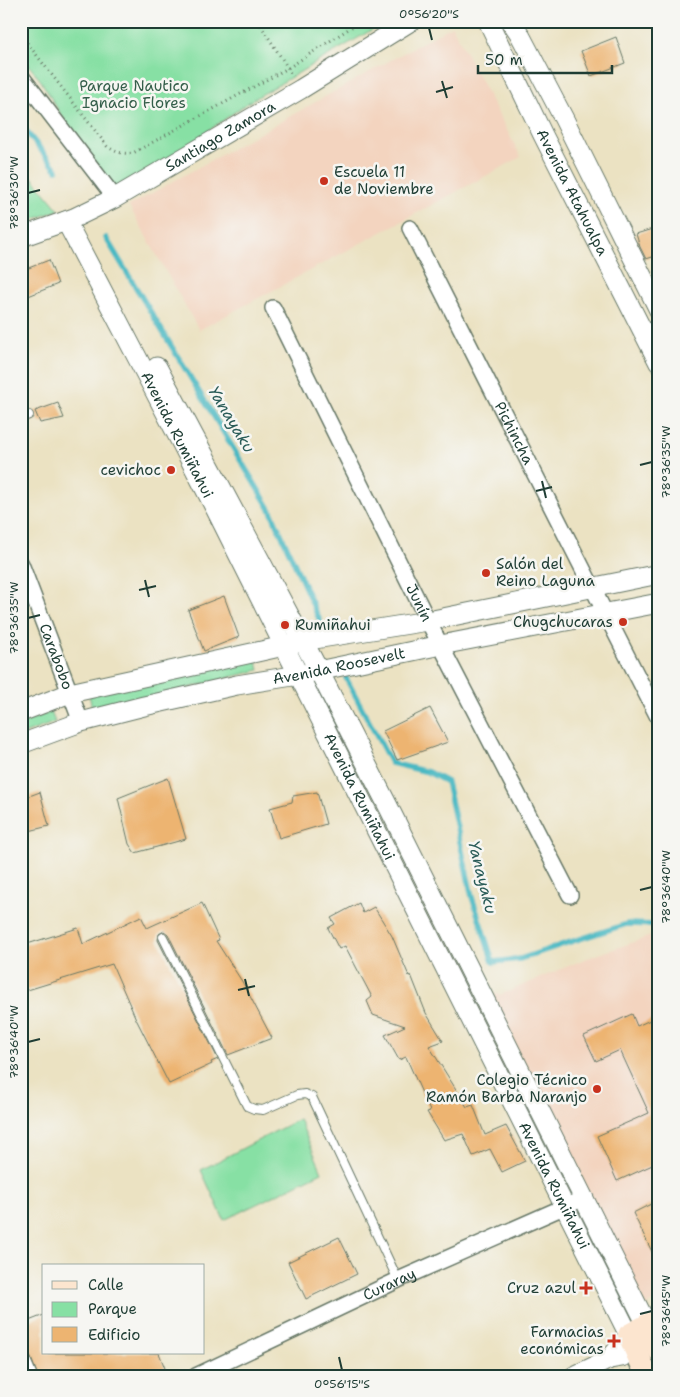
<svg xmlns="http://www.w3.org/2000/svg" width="680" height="1397" viewBox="0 0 680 1397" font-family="'Shantell Sans',sans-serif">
  <rect width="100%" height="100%" fill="#f6f6f2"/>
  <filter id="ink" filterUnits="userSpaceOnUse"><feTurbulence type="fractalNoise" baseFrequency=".02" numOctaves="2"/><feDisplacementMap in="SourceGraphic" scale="10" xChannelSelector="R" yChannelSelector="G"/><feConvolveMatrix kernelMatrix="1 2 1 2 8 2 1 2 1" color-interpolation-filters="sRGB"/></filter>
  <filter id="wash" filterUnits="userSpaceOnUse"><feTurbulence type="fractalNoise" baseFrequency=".0096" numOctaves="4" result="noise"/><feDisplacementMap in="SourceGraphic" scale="20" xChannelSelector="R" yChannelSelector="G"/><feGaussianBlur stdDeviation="1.12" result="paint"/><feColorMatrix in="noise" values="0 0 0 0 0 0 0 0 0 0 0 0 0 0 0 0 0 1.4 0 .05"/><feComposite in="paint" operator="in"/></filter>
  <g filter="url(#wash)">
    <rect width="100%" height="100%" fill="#ebe2c2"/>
    <!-- built -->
    <g fill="#f3d4bf">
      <path d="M452 26 521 157 199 330 129 206Z"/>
      <path d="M654 935 659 945V1300L645 1306 488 993 500 995 585 959Z"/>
    </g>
    <!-- green -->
    <g fill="#87e0a4" stroke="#538e6c">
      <path d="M21 21H387L249 102 110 201 93 169 41 81 21 55Z"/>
      <path d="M21 164 59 210 21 224Z"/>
      <path d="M256 658 259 670 93 712 89 695Z"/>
      <path d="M51 712 55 722 21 735V724Z"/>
      <path d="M299 1119 322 1172 224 1220 201 1170Z"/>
    </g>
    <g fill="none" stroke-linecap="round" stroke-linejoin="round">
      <!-- stream -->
      <g stroke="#4bb9c3" stroke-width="5.5">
        <path d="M21 125 57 170"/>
        <path d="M106 238 270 509 320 621"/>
        <path d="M346 678 391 763 428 772 447 782 472 897 493 962 520 959 564 944 627 924 659 925"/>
      </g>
    </g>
    <g id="blocks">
      <!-- building -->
      <g fill="#edb471">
        <path d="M616 37 625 63 591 76 581 51Z"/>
        <path d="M659 227V255L646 259 640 247 636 234Z"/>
        <path d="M49 260 58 284 21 299V271Z"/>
        <path d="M58 403 64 418 40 423 35 411Z"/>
        <path d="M224 596 239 637 204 651 188 610Z"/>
        <path d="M430 708 448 742 397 760 383 731Z"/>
        <path d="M168 778 186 839 135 853 129 844 118 798Z"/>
        <path d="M40 792 49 826 21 833V799Z"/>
        <path d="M317 792 326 824 279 838 270 808 292 802 293 796Z"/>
        <path d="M202 903 219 940 216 941 243 983 272 1038 228 1055 168 934 164 931 159 934 158 940 218 1059 211 1062 212 1064 169 1084 136 1019 112 964 21 992V946L78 928 83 944 141 916 147 928Z"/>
        <path d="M359 903 363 913 374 907 392 936 409 976 411 975 426 1013 443 1041 429 1046 467 1107 473 1105 485 1135 506 1126 525 1161 502 1172 490 1149 473 1156 463 1134 444 1140 427 1112 430 1111 406 1057 399 1060 385 1035 405 1026 373 1015 367 1001 372 997 345 946 339 949 328 928 335 924 331 918Z"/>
        <path d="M632 1014 637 1026 659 1016V1162L617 1181 597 1136 649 1113 620 1050 596 1061 584 1036Z"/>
        <path d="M659 1200V1266L633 1213Z"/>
        <path d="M339 1237 357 1274 306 1299 288 1262Z"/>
        <path d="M44 1315V1353H159L168 1376H38L31 1358 28 1353 24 1352 21 1343V1324Z"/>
      </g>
    </g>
  </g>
  <g filter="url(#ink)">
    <use href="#blocks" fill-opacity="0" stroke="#676" stroke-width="1"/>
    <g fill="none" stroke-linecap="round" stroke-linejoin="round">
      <!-- service casing -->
      <g stroke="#676" stroke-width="10">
        <g id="service">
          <path d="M21 418 29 415"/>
          <path d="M163 937 247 1106 254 1109 263 1110 297 1095 305 1094 312 1097 398 1280"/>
        </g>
      </g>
      <!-- minor casing -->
      <g stroke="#676" stroke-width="18">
        <g id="minor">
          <path d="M21 76 115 198"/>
          <path id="s1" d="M410 228 659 719"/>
          <path id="s2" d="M273 308 428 621 570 895"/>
          <path id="s3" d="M21 564 81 722"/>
          <path id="s4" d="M196 1376 398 1280 584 1198"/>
        </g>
      </g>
      <!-- tertiary casing -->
      <g stroke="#676" stroke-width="21">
        <g id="tertiary">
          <path id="s5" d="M488 21 543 135 659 363"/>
          <path d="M511 21 519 33 564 119 659 310"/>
          <path id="s6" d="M66 221 152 386 216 510 629 1335 610 1359"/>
          <path id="s7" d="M21 237 74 218 115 198 301 89 411 21"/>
          <path d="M157 367 319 671 389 808 647 1325"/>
          <path d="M21 712 70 693 284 646 302 641 428 621 659 574"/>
          <path id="s8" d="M21 744 81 722 144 706 237 685 299 675 441 645 659 603"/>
          <path d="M21 1362 27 1376"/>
          <path d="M574 1376 610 1359 622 1357"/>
        </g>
      </g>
      <!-- secondary casing -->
      <g stroke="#676" stroke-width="25">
        <g id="secondary">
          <path d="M647 1325 659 1350"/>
          <path d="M647 1376 629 1335 659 1319"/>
        </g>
      </g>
      <!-- path -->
      <g stroke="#676" stroke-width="3" stroke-dasharray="1 4" stroke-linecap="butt">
        <path d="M166 21 169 23 223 21"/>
        <path d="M258 21 293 76"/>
        <path d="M21 35 107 146C116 153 123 154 133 153L288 68 361 21"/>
      </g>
      <!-- service -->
      <use href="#service" stroke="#fff" stroke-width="8"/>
      <!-- minor -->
      <use href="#minor" stroke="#fff" stroke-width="15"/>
      <!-- tertiary -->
      <use href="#tertiary" stroke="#fff" stroke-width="19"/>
      <!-- secondary -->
      <use href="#secondary" stroke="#fce5cf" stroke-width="22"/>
    </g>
  </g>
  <!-- ticks -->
  <path fill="none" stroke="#1f3d34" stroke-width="2" d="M429 28 432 40M442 81 447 98M436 92 453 87M28 193 40 190M640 465 652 462M542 481 546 498M536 491 552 487M145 580 149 597M139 590 156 586M28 618 40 615M640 890 652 887M245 979 249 996M238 990 255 986M28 1042 40 1039M640 1314 652 1311M339 1357 342 1370"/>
  <!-- markers -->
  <g fill="#c8321e" stroke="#f6f6f2" stroke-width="2">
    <circle cx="324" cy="181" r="5"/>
    <circle cx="171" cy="470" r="5"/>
    <circle cx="486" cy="573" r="5"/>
    <circle cx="623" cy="622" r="5"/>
    <circle cx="285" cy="625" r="5"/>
    <circle cx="597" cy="1089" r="5"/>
    <path d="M583.5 1280.5h5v5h5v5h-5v5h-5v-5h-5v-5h5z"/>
    <path d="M611.5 1333.5h5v5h5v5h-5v5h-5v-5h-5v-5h5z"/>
  </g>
  <g text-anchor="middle" stroke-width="5" stroke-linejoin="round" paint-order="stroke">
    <!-- park labels -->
    <g font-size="15" fill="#345e4a" stroke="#f6f6f2">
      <text x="134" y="91">Parque Nautico<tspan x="134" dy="17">Ignacio Flores</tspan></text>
    </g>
    <!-- street labels -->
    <g font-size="15" fill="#1f3d34" stroke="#f6f6f2">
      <text dy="5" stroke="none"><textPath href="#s7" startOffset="224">Santiago Zamora</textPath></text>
      <text dy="5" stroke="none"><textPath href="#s5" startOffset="191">Avenida Atahualpa</textPath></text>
      <text dy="5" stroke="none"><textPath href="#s1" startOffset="230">Pichincha</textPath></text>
      <text dy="5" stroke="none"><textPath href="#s6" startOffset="241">Avenida Rumiñahui</textPath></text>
      <text dy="5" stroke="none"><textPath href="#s2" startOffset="329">Junín</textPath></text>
      <text dy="5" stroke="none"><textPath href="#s3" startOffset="99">Carabobo</textPath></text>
      <text dy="5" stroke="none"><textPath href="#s8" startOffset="328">Avenida Roosevelt</textPath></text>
      <text dy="5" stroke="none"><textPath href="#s6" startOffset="646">Avenida Rumiñahui</textPath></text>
      <text dy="5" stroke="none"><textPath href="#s6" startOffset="1081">Avenida Rumiñahui</textPath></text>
      <text dy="5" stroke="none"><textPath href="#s4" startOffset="214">Curaray</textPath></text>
    </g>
    <!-- poi labels -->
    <g font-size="15" fill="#1f3d34" stroke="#f6f6f2" text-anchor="end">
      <text x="334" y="177" text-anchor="start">Escuela 11<tspan x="334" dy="17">de Noviembre</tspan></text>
      <text x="161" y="475">cevichoc</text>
      <text x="496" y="569" text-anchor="start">Salón del<tspan x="496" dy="17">Reino Laguna</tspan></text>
      <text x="613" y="627">Chugchucaras</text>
      <text x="295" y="630" text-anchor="start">Rumiñahui</text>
      <text x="587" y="1085">Colegio Técnico<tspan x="587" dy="17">Ramón Barba Naranjo</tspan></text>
      <text x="576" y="1293">Cruz azul</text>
      <text x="604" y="1337">Farmacias<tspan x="604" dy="17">económicas</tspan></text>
    </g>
    <!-- water labels -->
    <g font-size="16" font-style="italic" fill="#2a5c58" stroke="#f6f6f2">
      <text transform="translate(232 419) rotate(59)" y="6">Yanayaku</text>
      <text transform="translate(483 877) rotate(76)" y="6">Yanayaku</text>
    </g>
  </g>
  <!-- margin -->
  <rect width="680" height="1397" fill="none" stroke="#f6f6f2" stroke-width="55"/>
  <!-- legend -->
  <rect x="42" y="1264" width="162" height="90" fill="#f6f6f2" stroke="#a0aca6"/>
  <rect x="52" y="1281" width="25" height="8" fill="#fce5cf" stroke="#a0aca6"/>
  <text x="88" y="1290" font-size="15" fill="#1f3d34">Calle</text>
  <rect x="52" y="1302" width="25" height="15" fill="#87e0a4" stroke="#a0aca6"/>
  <text x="88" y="1314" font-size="15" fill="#1f3d34">Parque</text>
  <rect x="52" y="1327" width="25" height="15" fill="#edb471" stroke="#a0aca6"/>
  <text x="88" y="1340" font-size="15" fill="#1f3d34">Edificio</text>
  <!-- scale -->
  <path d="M478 65v8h134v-8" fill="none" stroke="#1f3d34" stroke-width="2.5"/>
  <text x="485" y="65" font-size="15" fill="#1f3d34" stroke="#f6f6f2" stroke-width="4" paint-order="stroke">50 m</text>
  <rect x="28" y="28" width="624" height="1342" fill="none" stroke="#1f3d34" stroke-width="2"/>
  <g font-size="12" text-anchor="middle" fill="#1f3d34">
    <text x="429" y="18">0°56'20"S</text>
    <text transform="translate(14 193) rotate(-90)" y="4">78°36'30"W</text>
    <text transform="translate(666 462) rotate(-90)" y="4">78°36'35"W</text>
    <text transform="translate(14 618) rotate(-90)" y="4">78°36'35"W</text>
    <text transform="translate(666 887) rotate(-90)" y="4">78°36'40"W</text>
    <text transform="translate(14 1042) rotate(-90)" y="4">78°36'40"W</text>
    <text transform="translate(666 1311) rotate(-90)" y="4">78°36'45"W</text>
    <text x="342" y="1388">0°56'15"S</text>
  </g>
</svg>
